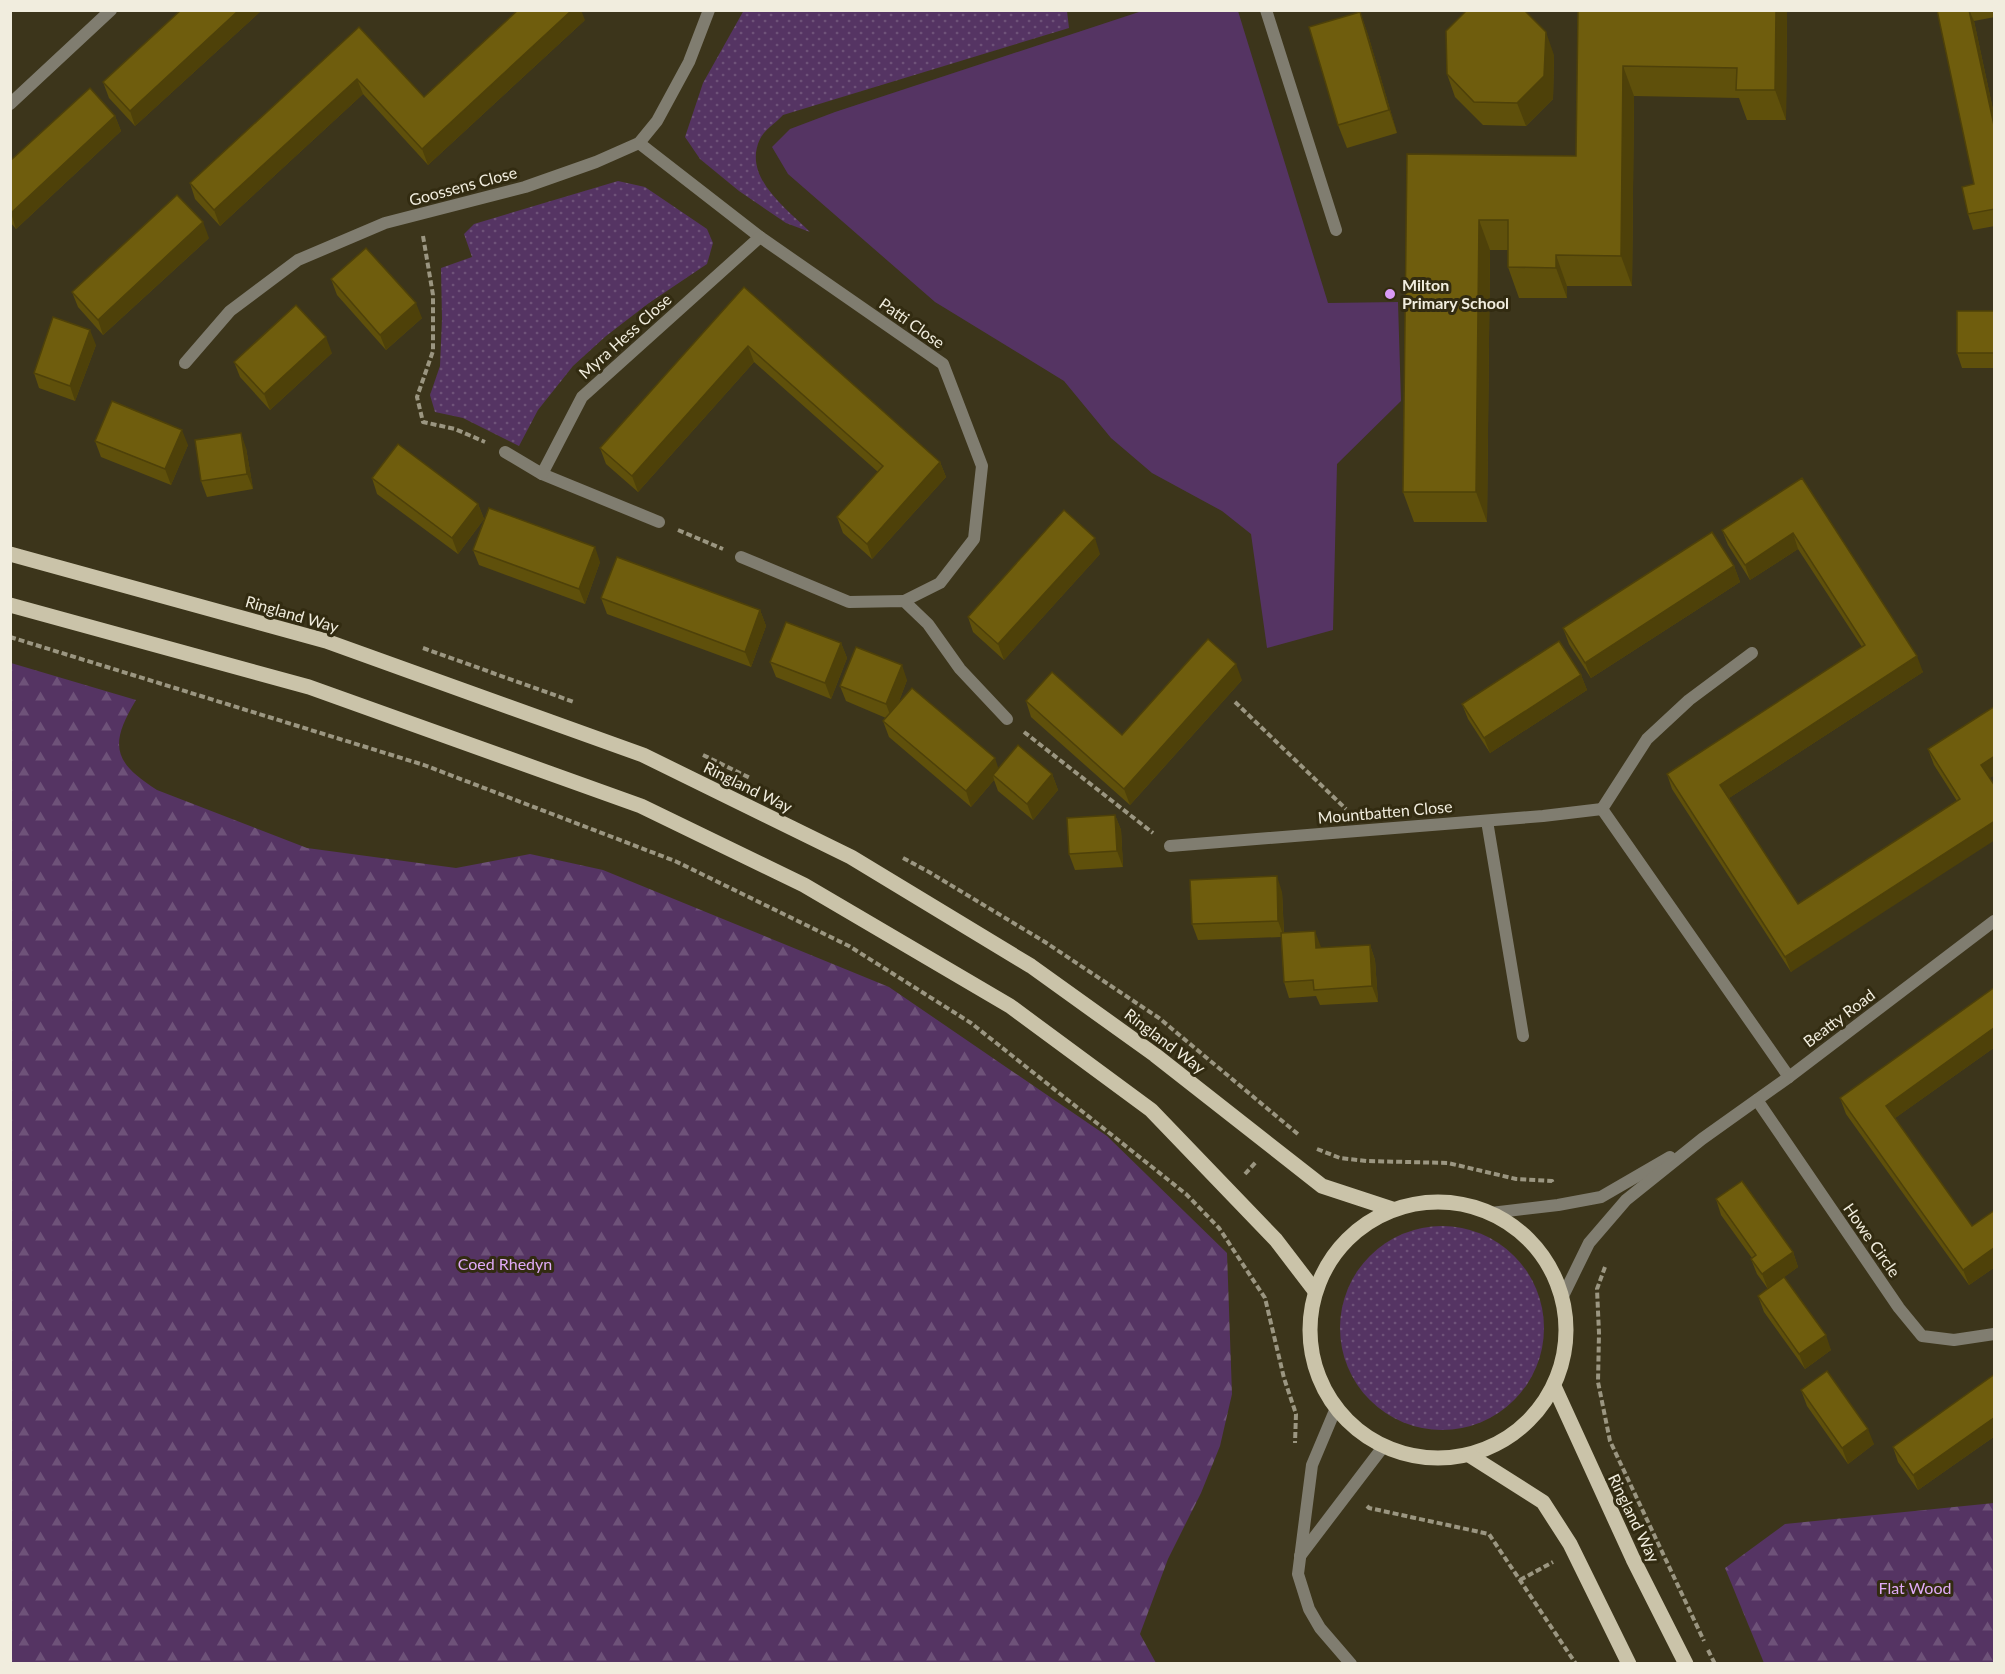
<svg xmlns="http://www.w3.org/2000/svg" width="2005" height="1674" viewBox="0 0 2005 1674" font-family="Lato,sans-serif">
  <defs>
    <pattern id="grass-dots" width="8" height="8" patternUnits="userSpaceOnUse" patternTransform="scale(1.5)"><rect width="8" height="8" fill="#553463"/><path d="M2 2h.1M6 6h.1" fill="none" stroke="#6e5279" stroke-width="1.8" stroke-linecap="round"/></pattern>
    <pattern id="forest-firs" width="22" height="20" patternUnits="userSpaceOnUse" patternTransform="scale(1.5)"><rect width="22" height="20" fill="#553463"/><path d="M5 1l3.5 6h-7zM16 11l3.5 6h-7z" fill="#6e5279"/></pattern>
  </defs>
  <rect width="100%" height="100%" fill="#3c351b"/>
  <!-- grass -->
  <g fill="url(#grass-dots)">
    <path d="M744 10 1067 11 1069 28 783 115C777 122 764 130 760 139 742 177 786 208 810 232L786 223 739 191 700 159 685 137 703 83Z"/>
    <path d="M618 181 645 187 707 229 713 243 707 264 649 303 606 336 573 366 538 410 519 446 463 418 435 412 430 395 440 366 442 319 441 268 472 257 464 234 474 224Z"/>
    <circle cx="1442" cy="1328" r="102"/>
  </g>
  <!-- forest -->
  <g fill="url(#forest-firs)">
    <path d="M11 663 136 700C109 745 113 762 157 790L307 848 456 868 530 854 603 870 889 987 1107 1136 1227 1253 1232 1394 1220 1446 1201 1493 1168 1559 1140 1634 1156 1663H11Z"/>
    <path d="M1994 1503V1663H1764L1725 1568 1785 1524Z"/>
  </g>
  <!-- green -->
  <path fill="#553463" d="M1145 10 1238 11 1328 303 1398 302 1401 401 1337 464 1333 630 1267 648 1251 534 1222 511 1152 473 1111 438 1064 381 935 302 788 174 772 147 790 129 835 112Z"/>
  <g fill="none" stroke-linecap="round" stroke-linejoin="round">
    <!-- path -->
    <g stroke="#9b9681" stroke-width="4" stroke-dasharray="6 3" stroke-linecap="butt">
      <path d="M423 236 433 295V351L417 397 423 422 455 429 485 442"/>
      <path d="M678 530 723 549"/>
      <path d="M10 637 424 765 675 861 849 946 971 1023 1186 1194 1219 1228 1265 1298 1284 1378 1296 1414 1295 1443"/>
      <path d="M423 648 574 702"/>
      <path d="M1235 702 1346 809"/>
      <path d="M1024 732 1153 833"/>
      <path d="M703 755 750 778"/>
      <path d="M903 858 929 872 1045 942 1159 1018 1299 1135"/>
      <path d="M1317 1149 1340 1158 1367 1161 1448 1163 1516 1179 1552 1181 1553 1183"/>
      <path d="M1245 1174 1256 1162"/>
      <path d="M1605 1267 1597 1289 1599 1333 1598 1382 1610 1441 1704 1641"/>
      <path d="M1367 1506 1369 1508 1489 1534 1576 1664"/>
      <path d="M1520 1580 1553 1562"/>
      <path d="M1708 1650 1715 1664"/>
    </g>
    <!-- service -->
    <g stroke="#807d70" stroke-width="12">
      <path d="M1266 10 1336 230"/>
      <path d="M542 474 659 522"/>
      <path d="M741 557 849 602 904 601 928 624 960 669 1007 719"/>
      <path d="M1336 1408 1312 1465 1298 1574 1309 1609 1320 1628 1351 1664"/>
      <path d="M1300 1556 1383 1447"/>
    </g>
    <!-- minor -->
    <g stroke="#807d70" stroke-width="12">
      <path d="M10 104 111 10"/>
      <path d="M639 143 760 237 943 364 982 466 974 539 940 583 904 601"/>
      <path d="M185 363 230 311 298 260 385 223 525 187 596 162 639 143 657 121 689 62 709 10"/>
      <path d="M505 452 542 474 582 397 760 237"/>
      <path d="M1752 653 1689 700 1647 739 1602 809 1789 1077"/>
      <path d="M1487 821 1523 1036"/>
      <path d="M1170 846 1543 816 1602 809"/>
      <path d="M1757 1100 1899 1308 1922 1336 1954 1340 1994 1334"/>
    </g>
    <!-- tertiary -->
    <g stroke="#807d70" stroke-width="12">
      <path d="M1491 1213 1558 1205 1601 1197 1670 1157"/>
      <path d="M1562 1298 1589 1243 1626 1200 1702 1139 1789 1077 1994 921"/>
    </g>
    <!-- primary -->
    <g stroke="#cac3a9" stroke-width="15">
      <path d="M10 554 326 641 643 755 851 857 1031 966 1155 1055 1322 1186 1392 1209"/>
      <path d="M10 605 309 687 641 806 804 885 1010 1006 1151 1110 1276 1240 1315 1291"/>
      <circle cx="1438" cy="1330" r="128"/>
      <path d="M1554 1386 1633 1559 1686 1664"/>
      <path d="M1469 1455 1543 1502 1570 1544 1629 1664"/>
    </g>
  </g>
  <!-- wall -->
  <g fill="#5f500b">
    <path d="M181 10H262L135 126 109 98 103 82Z"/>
    <path d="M1578 10H1787L1786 120H1747L1739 98 1634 96 1632 286H1567V298H1519L1508 267V250H1490L1487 522H1414L1403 492 1407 154 1576 156Z"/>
    <path d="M1937 10H1995V17L1974 21 1995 119V226L1973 230 1968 214 1974 184Z"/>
    <path d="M1360 12 1368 35 1397 133 1347 148 1338 125Z"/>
    <path d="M585 20 428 165 363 94 220 226 195 199 190 183 359 27 424 97Z"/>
    <path d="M1554 55 1553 99 1526 126 1483 125 1455 97 1447 74Z"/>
    <path d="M115 116 121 131 16 229 10 222V161Z"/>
    <path d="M209 238 103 335 78 307 72 292Z"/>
    <path d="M331 279 422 318 386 350 337 295Z"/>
    <path d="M744 287 940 462 946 477 872 559 843 533 837 517 878 472 754 362 638 492 606 464 600 448Z"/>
    <path d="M1995 311V368H1962L1957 353Z"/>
    <path d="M96 345 75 401 39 388 34 373Z"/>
    <path d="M332 353 270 410 240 377 234 362Z"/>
    <path d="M95 441 188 445 171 485 101 457Z"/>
    <path d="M246 448 253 489 207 497 201 481Z"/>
    <path d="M372 478 478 504 484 519 458 554 377 494Z"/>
    <path d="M1802 478 1923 672 1729 798 1798 904 1957 801 1934 765 1928 749 1995 706V775L1989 778 1791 972 1672 789 1667 774 1862 647 1798 549 1750 580 1728 545 1722 530Z"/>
    <path d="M473 550 600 562 585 604 479 565Z"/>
    <path d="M1100 554 1004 660 973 632 968 617Z"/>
    <path d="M1734 566 1740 582 1591 678 1569 644 1563 628Z"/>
    <path d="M601 598 760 610 766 626 751 667 607 614Z"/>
    <path d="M841 643 847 658 831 699 776 677 770 662Z"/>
    <path d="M1581 675 1587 690 1490 753 1468 719 1462 704Z"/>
    <path d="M907 680 898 704 998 768 1052 774 1058 790 1033 820 998 791 994 780 971 807 889 737 883 721 886 718 846 701 840 686Z"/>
    <path d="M1242 680 1130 805 1031 717 1026 701 1122 735Z"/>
    <path d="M1115 815 1121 830 1123 867 1075 870 1069 854Z"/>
    <path d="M1282 892 1284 933 1321 948 1370 945 1375 960 1378 1002 1320 1005 1316 996 1289 998 1284 982 1281 937 1198 940 1192 924Z"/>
    <path d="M1995 987V1047L1895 1118 1972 1226 1995 1210V1267L1969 1285 1846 1114 1840 1098Z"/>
    <path d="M1716 1199 1793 1252 1798 1267 1784 1277 1831 1350 1805 1369 1764 1312 1758 1296 1768 1289 1757 1274 1751 1259 1752 1258 1721 1215Z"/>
    <path d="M1995 1374V1436L1918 1490 1898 1462 1893 1447Z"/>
    <path d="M1801 1390 1874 1444 1848 1464 1807 1406Z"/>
  </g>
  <!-- shaded-wall -->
  <g fill="#4e4109">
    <path d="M239 10H262L135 126 130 111Z"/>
    <path d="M572 10H581L585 20 428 165 422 149Z"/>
    <path d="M1776 10H1787L1786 120 1775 90Z"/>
    <path d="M1969 10 1974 21 1995 119V130Z"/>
    <path d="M1360 12 1368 35 1397 133 1389 110Z"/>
    <path d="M1546 32 1554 55 1553 99 1526 126 1517 103Z"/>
    <path d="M1623 66 1634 96 1632 286 1621 256Z"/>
    <path d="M357 79 363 94 220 226 214 210Z"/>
    <path d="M115 116 121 131 16 229 11 213Z"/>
    <path d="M1479 220 1490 250 1487 522 1476 492Z"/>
    <path d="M203 222 209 238 103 335 98 320Z"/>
    <path d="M1556 255 1567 286V298L1556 268Z"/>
    <path d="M416 303 422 318 386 350 380 335Z"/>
    <path d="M90 330 96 345 75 401 70 386Z"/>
    <path d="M326 337 332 353 270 410 264 394Z"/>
    <path d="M748 346 754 362 638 492 632 476Z"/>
    <path d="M182 430 188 445 171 485 165 469Z"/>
    <path d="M241 433 246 448 253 489 247 474Z"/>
    <path d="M940 462 946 477 872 559 867 544Z"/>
    <path d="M478 504 484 519 458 554 452 538Z"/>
    <path d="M1793 533 1798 549 1750 580 1745 565Z"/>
    <path d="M1095 538 1100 554 1004 660 998 644Z"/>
    <path d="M595 547 600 562 585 604 579 589Z"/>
    <path d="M1734 566 1740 582 1591 678 1585 663Z"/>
    <path d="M760 610 766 626 751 667 745 652Z"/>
    <path d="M841 643 847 658 831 699 825 683Z"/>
    <path d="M1917 656 1923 672 1726 800 1720 785Z"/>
    <path d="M1236 664 1242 680 1130 805 1124 789Z"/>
    <path d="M902 665 907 680 892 720 886 704Z"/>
    <path d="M1581 675 1587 690 1490 753 1484 738Z"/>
    <path d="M1995 756V775L1986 780 1981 765Z"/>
    <path d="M995 758 1000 773 993 775 994 780 971 807 966 791Z"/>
    <path d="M1052 774 1058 790 1033 820 1027 804Z"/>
    <path d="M1115 815 1121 830 1123 867 1117 851Z"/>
    <path d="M1995 821V840L1791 972 1785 957Z"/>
    <path d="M1277 876 1282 892 1284 937 1278 921Z"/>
    <path d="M1315 931 1321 947V964L1316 948Z"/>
    <path d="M1370 945 1375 960 1378 1002 1372 986Z"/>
    <path d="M1995 1027V1047L1891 1121 1886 1106Z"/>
    <path d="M1995 1247V1267L1969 1285 1963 1270Z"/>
    <path d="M1793 1252 1798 1267 1768 1289 1762 1274Z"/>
    <path d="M1826 1335 1831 1350 1805 1369 1799 1354Z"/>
    <path d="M1995 1417V1436L1918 1490 1913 1475Z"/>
    <path d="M1868 1429 1874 1444 1848 1464 1842 1448Z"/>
  </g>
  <!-- building -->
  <g fill="#6f5d0d" stroke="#4e4109" stroke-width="1.5">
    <path d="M181 10H239L130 111 103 82Z"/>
    <path d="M518 10H572L422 149 357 79 214 210 190 183 359 27 424 97Z"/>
    <path d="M1467 10H1524L1546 32 1544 76 1517 103 1474 102 1447 74 1446 31Z"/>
    <path d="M1578 10H1776L1775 90H1736L1737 68 1623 66 1621 256 1556 255V268L1508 267V220H1479L1476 492H1403L1407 154 1576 156Z"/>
    <path d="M1937 10H1969L1995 130V209L1968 214 1962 187 1974 184Z"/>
    <path d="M1360 12 1389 110 1338 125 1309 27Z"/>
    <path d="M90 88 115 116 11 213 10 161Z"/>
    <path d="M177 195 203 222 98 320 72 292Z"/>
    <path d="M366 248 416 303 380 335 331 279Z"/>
    <path d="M744 287 940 462 867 544 837 517 883 466 748 346 632 476 600 448Z"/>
    <path d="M296 305 326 337 264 394 234 362Z"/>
    <rect x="1957" y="311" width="38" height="42"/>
    <path d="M53 317 90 330 70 386 34 373Z"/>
    <path d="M112 401 182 430 165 469 95 441Z"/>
    <path d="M241 433 247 474 201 481 195 440Z"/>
    <path d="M398 444 478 504 452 538 372 478Z"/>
    <path d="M1802 478 1917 656 1720 785 1798 904 1960 799 1928 749 1995 706V756L1981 765 1995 786V821L1785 957 1667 774 1865 645 1793 533 1745 565 1722 530Z"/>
    <path d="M489 508 595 547 579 589 473 550Z"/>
    <path d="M1064 510 1095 538 998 644 968 617Z"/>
    <path d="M1712 532 1734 566 1585 663 1563 628Z"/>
    <path d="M617 557 760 610 745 652 601 598Z"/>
    <path d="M786 622 841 643 825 683 770 662Z"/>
    <path d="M1208 639 1236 664 1124 789 1026 701 1052 672 1122 735Z"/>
    <path d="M1559 641 1581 675 1484 738 1462 704Z"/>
    <path d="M856 647 902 665 886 704 840 686Z"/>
    <path d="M912 688 995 758 966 791 883 721Z"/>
    <path d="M1018 745 1052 774 1027 804 993 775Z"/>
    <path d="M1115 815 1117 851 1069 854 1067 818Z"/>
    <path d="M1277 876 1278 921 1192 924 1190 880Z"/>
    <path d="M1315 931 1316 948 1370 945 1372 986 1314 990 1313 980 1284 982 1281 933Z"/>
    <path d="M1995 987V1027L1886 1106 1972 1226 1995 1210V1247L1963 1270 1840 1098Z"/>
    <path d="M1742 1181 1793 1252 1762 1274 1751 1259 1756 1255 1716 1199Z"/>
    <path d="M1784 1277 1826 1335 1799 1354 1758 1296Z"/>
    <path d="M1827 1371 1868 1429 1842 1448 1801 1390Z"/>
    <path d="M1995 1374V1417L1913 1475 1893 1447Z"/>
  </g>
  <!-- markers -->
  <circle fill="#da9af6" stroke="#322b11" stroke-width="2" cx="1390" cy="294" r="6"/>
  <g text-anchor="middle" stroke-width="6" stroke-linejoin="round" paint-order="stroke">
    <!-- street labels -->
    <g font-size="16" fill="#f1edde" stroke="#322b11">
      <text transform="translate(463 186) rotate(-15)" y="6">Goossens Close</text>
      <text transform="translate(912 323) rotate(35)" y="6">Patti Close</text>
      <text transform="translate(625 336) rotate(-42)" y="6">Myra Hess Close</text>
      <text transform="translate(292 614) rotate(16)" y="6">Ringland Way</text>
      <text transform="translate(748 787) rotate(26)" y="6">Ringland Way</text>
      <text transform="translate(1385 812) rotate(-5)" y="6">Mountbatten Close</text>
      <text transform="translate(1839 1018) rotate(-37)" y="6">Beatty Road</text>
      <text transform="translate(1165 1041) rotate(37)" y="6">Ringland Way</text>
      <text transform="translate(1872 1240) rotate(55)" y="6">Howe Circle</text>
      <text transform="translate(1634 1518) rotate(64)" y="6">Ringland Way</text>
    </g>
    <!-- poi labels -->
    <g font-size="16" font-weight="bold" fill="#f1edde" stroke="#322b11" text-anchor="start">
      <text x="1402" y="291">Milton<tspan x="1402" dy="18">Primary School</tspan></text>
    </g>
    <!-- park labels -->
    <g font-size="16" fill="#e0abf7" stroke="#322b11">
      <text x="505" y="1270">Coed Rhedyn</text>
      <text x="1915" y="1594">Flat Wood</text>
    </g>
  </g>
  <!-- border -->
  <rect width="2005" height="1674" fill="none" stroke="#f1edde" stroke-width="24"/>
</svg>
